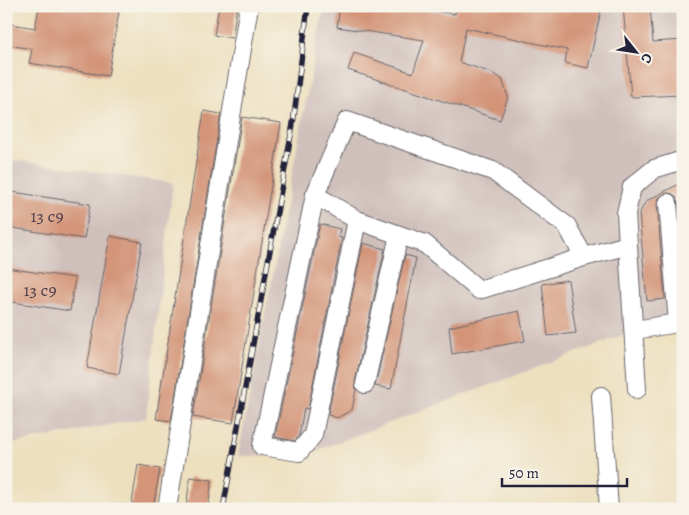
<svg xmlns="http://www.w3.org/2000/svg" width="689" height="515" viewBox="0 0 689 515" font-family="Alegreya,serif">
  <rect width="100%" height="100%" fill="#f7f3e8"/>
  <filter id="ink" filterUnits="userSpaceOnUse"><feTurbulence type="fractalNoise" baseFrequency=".02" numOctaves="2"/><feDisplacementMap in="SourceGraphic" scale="10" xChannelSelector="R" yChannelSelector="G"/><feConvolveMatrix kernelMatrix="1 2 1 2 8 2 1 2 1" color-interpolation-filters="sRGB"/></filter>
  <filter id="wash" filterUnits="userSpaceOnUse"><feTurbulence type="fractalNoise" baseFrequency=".0096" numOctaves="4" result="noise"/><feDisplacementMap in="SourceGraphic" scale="20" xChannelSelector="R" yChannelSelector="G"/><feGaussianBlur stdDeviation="1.12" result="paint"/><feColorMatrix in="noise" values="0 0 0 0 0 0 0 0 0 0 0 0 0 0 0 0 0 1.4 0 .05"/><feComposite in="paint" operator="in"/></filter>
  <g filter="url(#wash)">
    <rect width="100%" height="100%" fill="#ede0bf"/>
    <!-- industrial -->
    <g fill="#cfc0bb">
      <path d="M324 6H683V318L626 334 304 455 238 456Z"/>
      <path d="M6 159 173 183 146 418 6 445Z"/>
    </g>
    <g id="blocks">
      <!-- building -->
      <g fill="#d39478">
        <path d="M39 6H120L108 76 29 63 32 49 8 45 11 24 35 28Z"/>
        <path d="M219 6H237L232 38 214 35Z"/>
        <path d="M340 6H401L455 14 456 6H602L588 68 565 63 567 50 466 28 459 62 492 73 502 79 508 97 500 120 348 70 354 53 413 73 424 40 337 27Z"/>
        <path d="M623 6H650L653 42 683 40V95L631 97Z"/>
        <path d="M204 111 221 114 171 421 156 419Z"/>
        <path d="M242 117 281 123 233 423 193 417Z"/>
        <path d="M683 182V252L678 202 673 194 667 193 659 198 657 204 665 299 647 301 639 214 646 201Z"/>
        <path d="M6 191 90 204 84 239 6 227Z"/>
        <path d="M320 224 340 229 338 237 342 238 308 409 304 408 299 436 295 441 275 437Z"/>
        <path d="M110 236 142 242 119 374 87 368Z"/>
        <path d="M363 243 385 249 355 382 356 389 352 410 337 418 328 415Z"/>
        <path d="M405 255 416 258 391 389 375 386Z"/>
        <path d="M6 268 75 278 70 311 6 301Z"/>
        <path d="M568 280 576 333 548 336 542 284Z"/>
        <path d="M519 311 525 341 452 354 449 327Z"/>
        <path d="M138 465 160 469 153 509H131Z"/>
        <path d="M190 477 212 480 208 509H186Z"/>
      </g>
    </g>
  </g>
  <g filter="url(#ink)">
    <use href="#blocks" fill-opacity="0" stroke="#696469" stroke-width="1"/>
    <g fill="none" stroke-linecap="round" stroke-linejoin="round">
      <!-- minor casing -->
      <g stroke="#696469" stroke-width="20">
        <g id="minor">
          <path d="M315 195 262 446 299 452 313 435 357 220"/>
          <path d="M584 257 479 290 425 244 357 220 315 195 347 121 493 171 567 226 584 257 628 245"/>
          <path d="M635 330 678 323 668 203"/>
          <path d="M365 384 399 235"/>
          <path d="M637 389 626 213 632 187 654 169 683 160"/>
          <path d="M601 396 609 509"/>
          <path d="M167 509 249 6"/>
        </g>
      </g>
      <!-- minor -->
      <use href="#minor" stroke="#fff" stroke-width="18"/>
      <!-- rail casing -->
      <g stroke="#22223b" stroke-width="5.5">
        <path id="rail" d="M223 509 293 124 308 6"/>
      </g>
      <!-- rail -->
      <use href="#rail" stroke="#f7f3e8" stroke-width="4" stroke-dasharray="11" stroke-linecap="butt"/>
    </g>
  </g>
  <g text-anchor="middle" stroke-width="5" stroke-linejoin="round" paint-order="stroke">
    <!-- number labels -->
    <g font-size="18" fill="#4e3e4a">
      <text x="47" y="222">13 с9</text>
      <text x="40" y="296">13 с9</text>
    </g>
  </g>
  <!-- margin -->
  <rect width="689" height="515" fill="none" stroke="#f7f3e8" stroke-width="25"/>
  <!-- north arrow -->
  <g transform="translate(636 52) rotate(120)" stroke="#f7f3e8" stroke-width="4" paint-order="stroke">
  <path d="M0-4L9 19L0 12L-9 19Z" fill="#22223b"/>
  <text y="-8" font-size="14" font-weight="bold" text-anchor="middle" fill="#22223b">С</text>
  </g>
  <!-- scale -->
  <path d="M502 478v8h125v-8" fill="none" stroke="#22223b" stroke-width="2.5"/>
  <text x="509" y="478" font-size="15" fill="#22223b" stroke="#f7f3e8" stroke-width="4" paint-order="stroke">50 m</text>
</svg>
